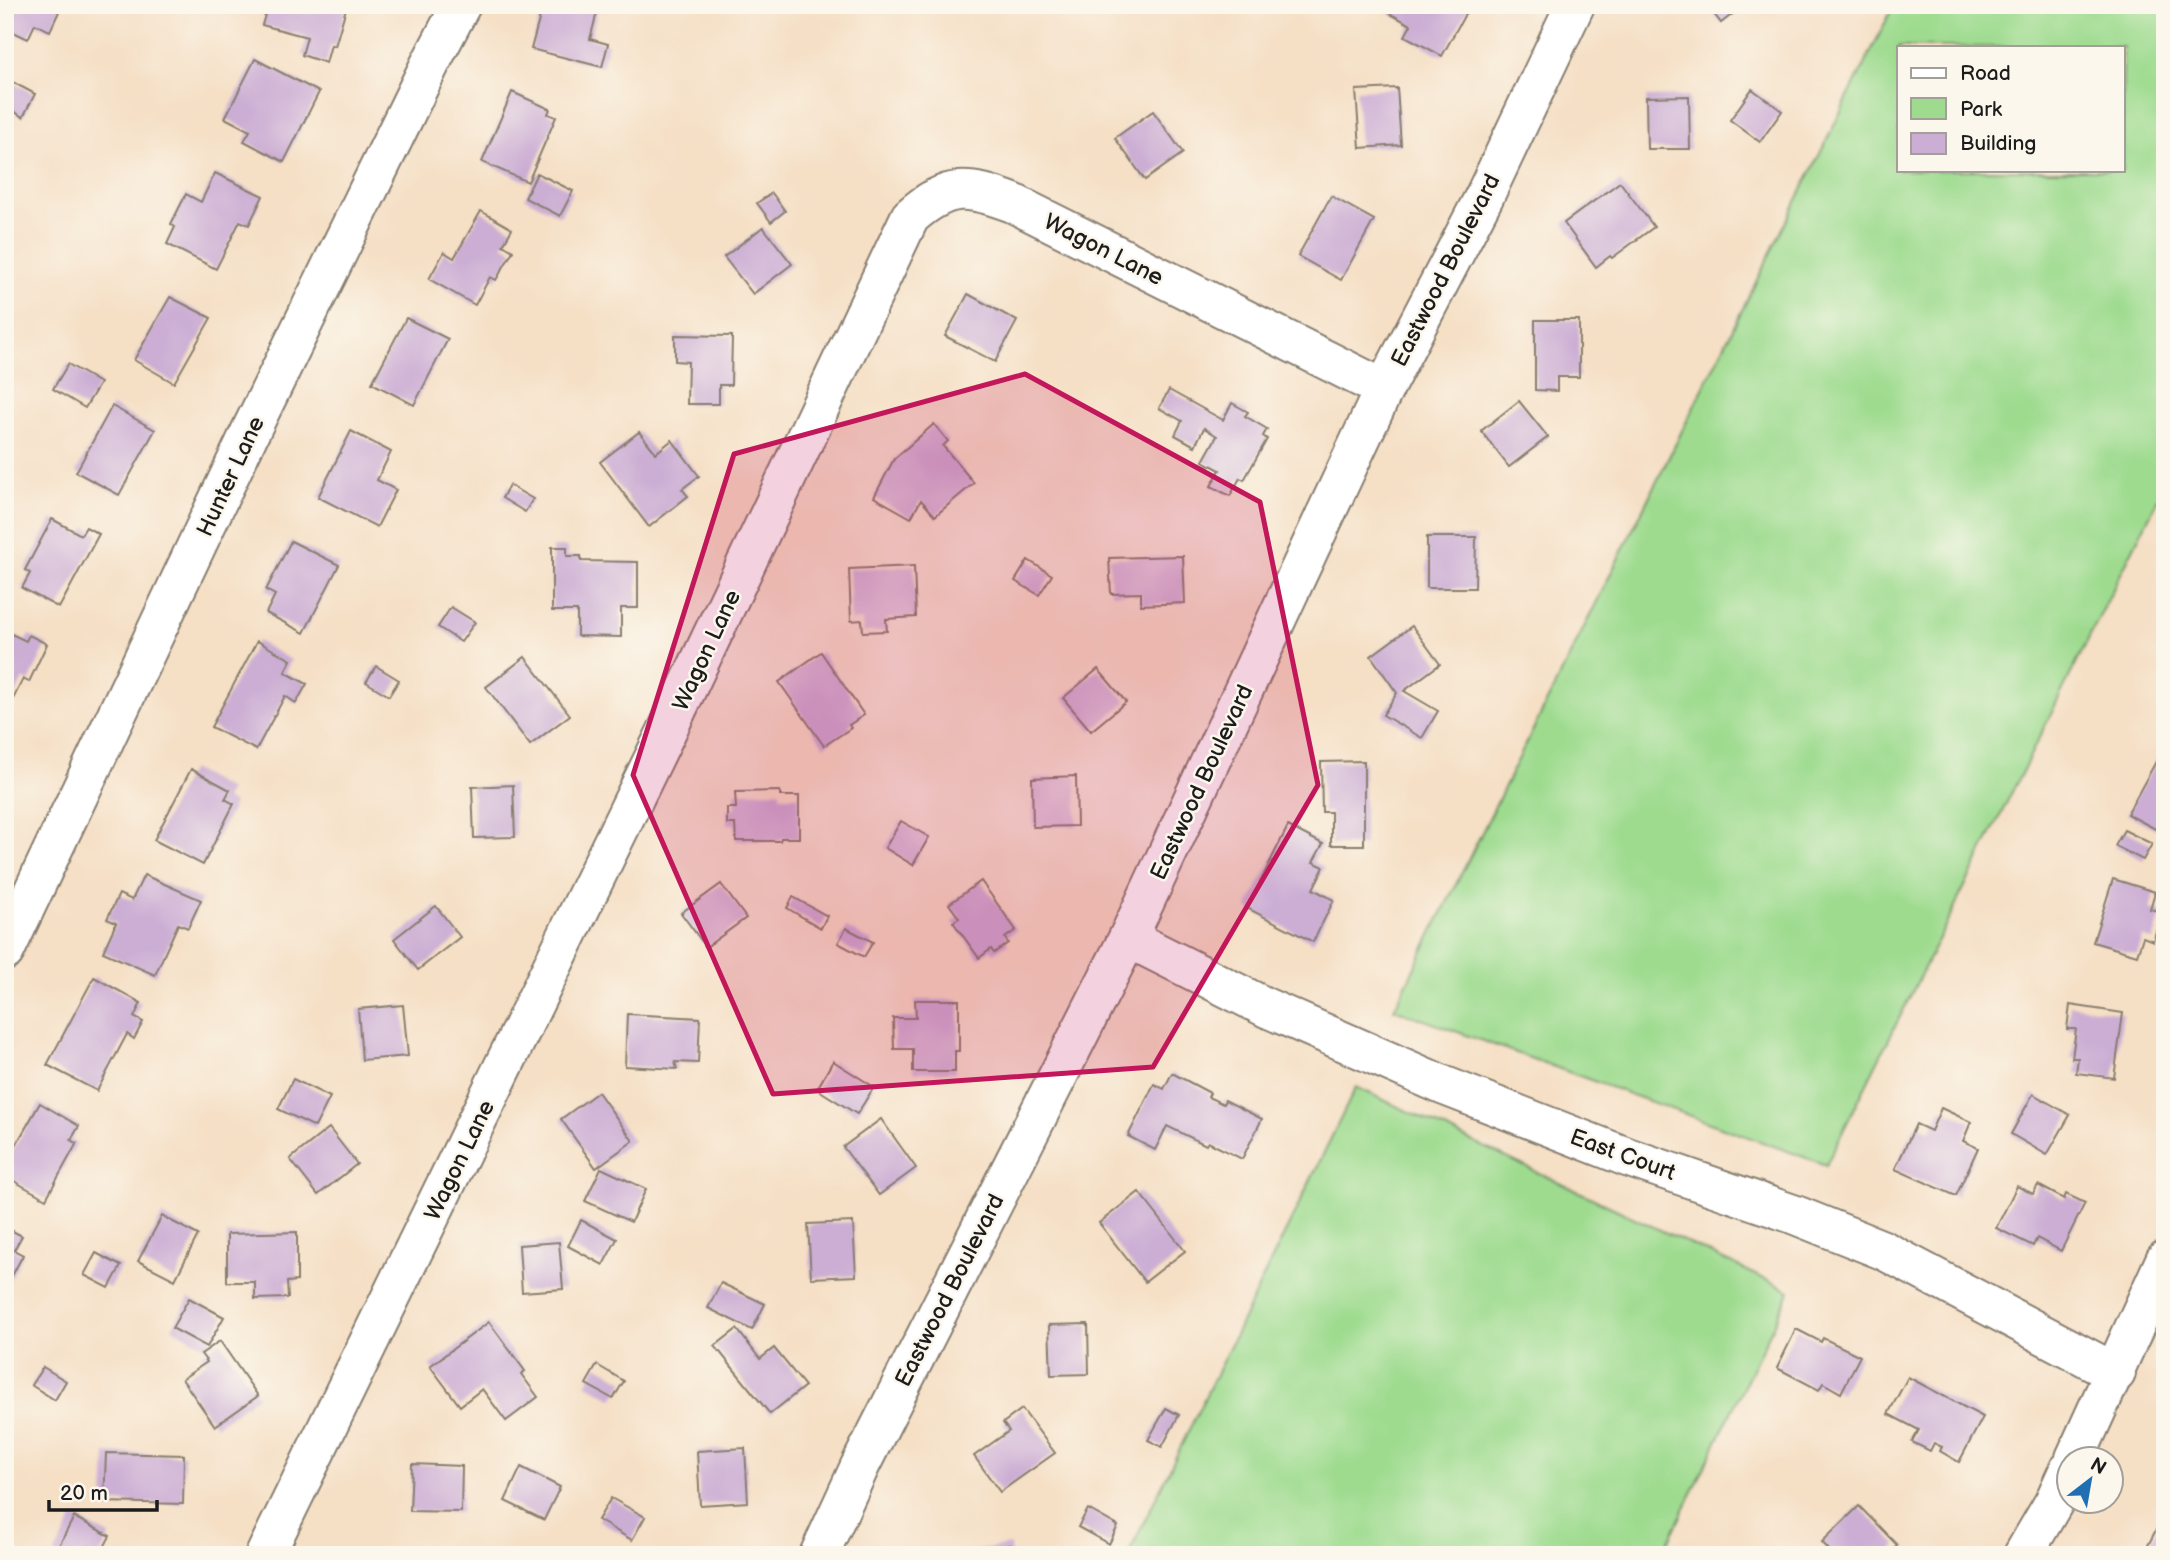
<svg xmlns="http://www.w3.org/2000/svg" width="2170" height="1560" viewBox="0 0 2170 1560" font-family="'Balsamiq Sans',sans-serif">
  <rect width="100%" height="100%" fill="#fbf7ec"/>
  <filter id="ink" filterUnits="userSpaceOnUse"><feTurbulence type="fractalNoise" baseFrequency=".0143" numOctaves="2"/><feDisplacementMap in="SourceGraphic" scale="14" xChannelSelector="R" yChannelSelector="G"/><feConvolveMatrix kernelMatrix="1 2 1 2 8 2 1 2 1" color-interpolation-filters="sRGB"/></filter>
  <filter id="wash" filterUnits="userSpaceOnUse"><feTurbulence type="fractalNoise" baseFrequency=".00686" numOctaves="4" result="noise"/><feDisplacementMap in="SourceGraphic" scale="28" xChannelSelector="R" yChannelSelector="G"/><feGaussianBlur stdDeviation="1.57" result="paint"/><feColorMatrix in="noise" values="0 0 0 0 0 0 0 0 0 0 0 0 0 0 0 0 0 1.4 0 .05"/><feComposite in="paint" operator="in"/></filter>
  <g filter="url(#wash)">
    <rect width="100%" height="100%" fill="#f5dfc5"/>
    <!-- green -->
    <g fill="#9edb8f" stroke="#5d7c56" stroke-width="2" fill-rule="evenodd">
      <path d="M1894 5H2165V485L1826 1165 1394 1009ZM1899 47H2123V170H1899Z"/>
      <path d="M1356 1087 1790 1291 1662 1555H1128Z"/>
    </g>
    <g id="blocks">
      <!-- building -->
      <g fill="#ccaed4">
        <path d="M5 5H62L50 31 35 24 28 39 5 28Z"/>
        <path d="M268 5H347L335 46 331 45 326 63 302 55 307 37 262 25Z"/>
        <path d="M543 5H599L590 39 608 44 602 67 531 49Z"/>
        <path d="M1391 5H1470L1442 56 1405 36 1411 25 1387 12Z"/>
        <path d="M1707 5H1744L1721 23Z"/>
        <path d="M255 59 319 92 284 162 244 141 250 131 225 118Z"/>
        <path d="M5 78 35 94 23 117 13 111 5 125Z"/>
        <path d="M1397 88 1401 145 1360 148 1356 90Z"/>
        <path d="M1752 89 1782 111 1760 142 1730 120Z"/>
        <path d="M512 92 550 109 548 114 556 117 528 182 482 162Z"/>
        <path d="M1689 96 1690 149H1647L1646 97Z"/>
        <path d="M1153 111 1183 153 1145 180 1115 138Z"/>
        <path d="M215 173 263 196 249 225 240 221 216 269 167 244 175 227 171 224 186 194 201 202Z"/>
        <path d="M537 173 573 191 560 216 525 198Z"/>
        <path d="M1620 182 1654 227 1612 258 1610 256 1596 267 1564 223Z"/>
        <path d="M772 193 785 211 771 222 757 203Z"/>
        <path d="M1331 196 1374 220 1341 280 1298 256Z"/>
        <path d="M481 211 512 229 503 245 513 251 496 280 490 277 475 305 429 279 444 252 454 258Z"/>
        <path d="M763 227 792 264 753 294 724 257Z"/>
        <path d="M968 294 1017 321 995 362 945 336Z"/>
        <path d="M170 297 211 318 174 383 134 360Z"/>
        <path d="M406 318 448 339 414 405 372 383Z"/>
        <path d="M1535 320H1579V377H1557V391L1535 390Z"/>
        <path d="M675 335 732 336 731 385H719V404H687L688 362 675 361Z"/>
        <path d="M68 364 100 383 85 408 53 389Z"/>
        <path d="M1169 390 1223 420 1232 403 1248 412 1245 416 1267 429 1263 436 1267 439 1244 480 1240 478 1230 496 1211 486 1220 470 1203 461 1217 436 1204 428 1195 446 1175 435 1182 421 1159 408Z"/>
        <path d="M1519 401 1548 437 1509 467 1481 431Z"/>
        <path d="M112 406 155 430 119 495 76 472Z"/>
        <path d="M934 424 948 441 943 446 974 483 935 516 921 500 911 518 874 497 894 459Z"/>
        <path d="M351 431 391 452 377 480 396 490 377 527 318 497Z"/>
        <path d="M639 432 656 453 672 440 699 476 682 489 688 496 649 527 600 462Z"/>
        <path d="M509 485 533 499 525 512 502 498Z"/>
        <path d="M52 519 81 535 86 527 99 534 59 608 22 588 30 573 25 570Z"/>
        <path d="M1427 537H1476L1475 588H1427Z"/>
        <path d="M291 541 339 565 304 633 266 613 275 595 266 590Z"/>
        <path d="M552 547H567V556H581V561L638 562V608H621V637L577 636V611H552Z"/>
        <path d="M1183 556 1185 603 1141 605V593L1111 594 1109 558Z"/>
        <path d="M1028 560 1052 575 1039 595 1015 581Z"/>
        <path d="M914 566 916 617 886 619 887 631 863 632 862 620 851 621 849 569Z"/>
        <path d="M451 607 475 622 461 642 438 627Z"/>
        <path d="M1412 626 1440 664 1404 691 1438 711 1422 738 1383 715 1397 693 1371 656Z"/>
        <path d="M5 631 26 641 29 635 47 644 29 682 23 679 5 715Z"/>
        <path d="M257 641 291 660 285 672 307 684 296 703 285 696 256 750 211 727Z"/>
        <path d="M821 652 864 715 849 725 851 728 824 746 779 682Z"/>
        <path d="M525 657 570 715 530 745 486 687Z"/>
        <path d="M376 666 399 680 389 696 366 682Z"/>
        <path d="M1098 669 1126 702 1091 731 1063 698Z"/>
        <path d="M2159 756 2165 759V834L2127 814Z"/>
        <path d="M1364 761V845H1331V812H1322L1321 762Z"/>
        <path d="M191 769 230 790 225 799 234 804 203 865 154 840Z"/>
        <path d="M1076 776 1077 826 1033 827 1032 778Z"/>
        <path d="M513 785 515 837 474 838 472 787Z"/>
        <path d="M780 791V796H799V838H781L780 841H736L735 824H727V808H736L735 792Z"/>
        <path d="M901 821 929 837 913 865 885 848Z"/>
        <path d="M1288 826 1323 844 1313 862 1324 867 1313 889 1334 900 1313 942 1247 908Z"/>
        <path d="M2124 830 2152 844 2143 860 2115 846Z"/>
        <path d="M144 875 201 900 188 928 178 924 155 975 103 952 116 923 107 919 119 894 132 900Z"/>
        <path d="M2113 879 2155 892 2150 909 2162 912 2153 941 2143 937 2137 955 2093 942Z"/>
        <path d="M981 881 1016 930 1005 938 1008 943 994 953 991 949 979 958 953 922 959 918 949 904Z"/>
        <path d="M721 884 746 918 706 947 681 913Z"/>
        <path d="M793 897 827 916 821 928 787 908Z"/>
        <path d="M436 906 460 937 418 970 394 939Z"/>
        <path d="M846 928 873 942 864 957 838 943Z"/>
        <path d="M94 977 141 1003 134 1017 143 1022 134 1039 127 1034 97 1091 47 1065Z"/>
        <path d="M915 1000H959V1051H955V1072H913V1049H894L893 1018H916Z"/>
        <path d="M403 1005 408 1056 362 1060 358 1009Z"/>
        <path d="M2070 1005 2123 1013 2114 1078 2076 1073 2078 1058H2072L2076 1029H2067Z"/>
        <path d="M627 1014 700 1018 698 1063 675 1062 677 1069 625 1066Z"/>
        <path d="M833 1061 874 1087 857 1114 817 1089Z"/>
        <path d="M1172 1073 1210 1093 1208 1097 1223 1104 1225 1100 1262 1119 1242 1159 1208 1142 1206 1145 1167 1126 1155 1150 1128 1136 1154 1084 1164 1089Z"/>
        <path d="M293 1079 330 1097 315 1127 278 1109Z"/>
        <path d="M598 1092 633 1141 596 1168 561 1119Z"/>
        <path d="M2033 1094 2070 1115 2047 1155 2011 1134Z"/>
        <path d="M40 1103 79 1126 71 1140 77 1143 46 1199 5 1176V1164Z"/>
        <path d="M1941 1108 1971 1122 1963 1141 1978 1148 1956 1196 1895 1169 1916 1124 1931 1131Z"/>
        <path d="M881 1119 916 1168 879 1195 843 1147Z"/>
        <path d="M329 1128 357 1164 318 1195 290 1159Z"/>
        <path d="M601 1168 646 1189 631 1222 585 1201Z"/>
        <path d="M2038 1185 2064 1199 2066 1194 2085 1203 2061 1251 2037 1238 2033 1246 1996 1228 2017 1186 2033 1194Z"/>
        <path d="M1139 1192 1185 1251 1145 1282 1099 1223Z"/>
        <path d="M162 1216 198 1235 175 1280 138 1261Z"/>
        <path d="M581 1220 617 1239 603 1265 568 1246Z"/>
        <path d="M853 1222 856 1276 811 1278 808 1224Z"/>
        <path d="M5 1227 22 1236 14 1250 23 1255 5 1289Z"/>
        <path d="M297 1232V1281L287 1282 288 1298 255 1299V1282H227V1234Z"/>
        <path d="M559 1242 563 1289 522 1292 519 1245Z"/>
        <path d="M96 1253 121 1266 109 1288 84 1275Z"/>
        <path d="M721 1283 765 1304 752 1330 708 1308Z"/>
        <path d="M189 1298 224 1317 207 1347 172 1328Z"/>
        <path d="M489 1322 525 1371 521 1374 538 1397 506 1421 482 1389 460 1406 430 1366Z"/>
        <path d="M1088 1324 1089 1374 1051 1375 1049 1325Z"/>
        <path d="M737 1329 760 1359 774 1348 805 1386 770 1414 715 1346Z"/>
        <path d="M1796 1329 1821 1342 1823 1338 1860 1356 1841 1393 1823 1383 1819 1390 1777 1368Z"/>
        <path d="M220 1341 258 1396 215 1426 182 1379 207 1362 201 1354Z"/>
        <path d="M597 1365 624 1381 613 1399 586 1384Z"/>
        <path d="M43 1367 66 1381 55 1400 31 1385Z"/>
        <path d="M1908 1377 1983 1417 1959 1462 1940 1451 1942 1447 1934 1443 1930 1451 1912 1442 1919 1430 1888 1414Z"/>
        <path d="M1166 1408 1179 1415 1162 1447 1148 1440Z"/>
        <path d="M1022 1409 1055 1453 1000 1492 974 1456 1009 1431 1003 1423Z"/>
        <path d="M745 1448 748 1502 700 1505 697 1451Z"/>
        <path d="M106 1453 184 1455 183 1504 104 1502Z"/>
        <path d="M412 1464 462 1466 461 1512 410 1511Z"/>
        <path d="M521 1467 560 1487 544 1520 505 1501Z"/>
        <path d="M611 1498 645 1517 632 1540 598 1520Z"/>
        <path d="M1859 1506 1897 1545 1888 1555H1828L1831 1552 1822 1542Z"/>
        <path d="M1088 1509 1118 1526 1109 1544 1078 1527Z"/>
        <path d="M74 1517 110 1536 100 1555H54Z"/>
        <path d="M2158 1526 2165 1530V1555H2143Z"/>
        <path d="M1010 1545 1011 1555H960V1553Z"/>
      </g>
    </g>
  </g>
  <g filter="url(#ink)">
    <use href="#blocks" fill-opacity="0" stroke="#887e70" stroke-width="2"/>
    <g fill="none" stroke-linecap="round" stroke-linejoin="round">
      <!-- minor casing -->
      <g stroke="#887e70" stroke-width="42">
        <g id="minor">
          <path d="M1128 938 1267 1008 1445 1086 1627 1157 1793 1214 1883 1250 2116 1373"/>
          <path d="M5 951 253 426 430 64 461 5"/>
          <path d="M2075 1458 2165 1260"/>
          <path d="M265 1555 666 733 910 217C948 183 968 186 1013 203L1384 389"/>
          <path d="M2023 1555 2054 1502 2068 1471"/>
        </g>
      </g>
      <!-- tertiary casing -->
      <g stroke="#887e70" stroke-width="42">
        <path id="tertiary" d="M819 1555 860 1466 1128 938 1384 389 1484 197 1575 5"/>
      </g>
      <!-- minor -->
      <use href="#minor" stroke="#fff" stroke-width="38"/>
      <!-- tertiary -->
      <use href="#tertiary" stroke="#fff" stroke-width="38"/>
    </g>
  </g>
  <!-- marked area -->
  <path fill="#c2185b" fill-opacity="0.2" stroke="#c2185b" stroke-width="5" stroke-linejoin="round" d="M1025 374 1260 502 1318 785 1153 1067 773 1094 633 775 734 454Z"/>
  <g text-anchor="middle" stroke-width="5" stroke-linejoin="round" paint-order="stroke">
    <!-- street labels -->
    <g font-size="23" fill="#1c1c1c" stroke="#fbf7ec">
      <text transform="translate(1104 249) rotate(27)" y="8">Wagon Lane</text>
      <text transform="translate(1445 270) rotate(-63)" y="8">Eastwood Boulevard</text>
      <text transform="translate(230 476) rotate(-65)" y="8">Hunter Lane</text>
      <text transform="translate(706 650) rotate(-65)" y="8">Wagon Lane</text>
      <text transform="translate(1201 782) rotate(-65)" y="8">Eastwood Boulevard</text>
      <text transform="translate(1623 1154) rotate(20)" y="8">East Court</text>
      <text transform="translate(459 1160) rotate(-64)" y="8">Wagon Lane</text>
      <text transform="translate(949 1290) rotate(-63)" y="8">Eastwood Boulevard</text>
    </g>
  </g>
  <!-- margin -->
  <rect width="2170" height="1560" fill="none" stroke="#fbf7ec" stroke-width="28"/>
  <!-- legend -->
  <rect x="1897" y="46" width="228" height="126" fill="#fbf7ec" stroke="#a29f99" stroke-width="2"/>
  <rect x="1911" y="68" width="35" height="10" fill="#ffffff" stroke="#a29f99" stroke-width="2"/>
  <text x="1960" y="80" font-size="21" fill="#1c1c1c">Road</text>
  <rect x="1911" y="98" width="35" height="21" fill="#9edb8f" stroke="#a29f99" stroke-width="2"/>
  <text x="1960" y="116" font-size="21" fill="#1c1c1c">Park</text>
  <rect x="1911" y="133" width="35" height="21" fill="#ccaed4" stroke="#a29f99" stroke-width="2"/>
  <text x="1960" y="150" font-size="21" fill="#1c1c1c">Building</text>
  <!-- north arrow -->
  <g transform="translate(2090 1480) rotate(31)"><circle r="33" fill="#fbf7ec" stroke="#a29f99" stroke-width="2"/>
  <path d="M0-5L12 26L0 18L-12 26Z" fill="#1f6fb2"/>
  <text y="-10" font-size="19" font-weight="bold" text-anchor="middle" fill="#1c1c1c">N</text>
  </g>
  <!-- scale -->
  <path d="M49 1500v10h108v-10" fill="none" stroke="#1c1c1c" stroke-width="3.5"/>
  <text x="60" y="1500" font-size="21" fill="#1c1c1c" stroke="#fbf7ec" stroke-width="5" paint-order="stroke">20 m</text>
</svg>
